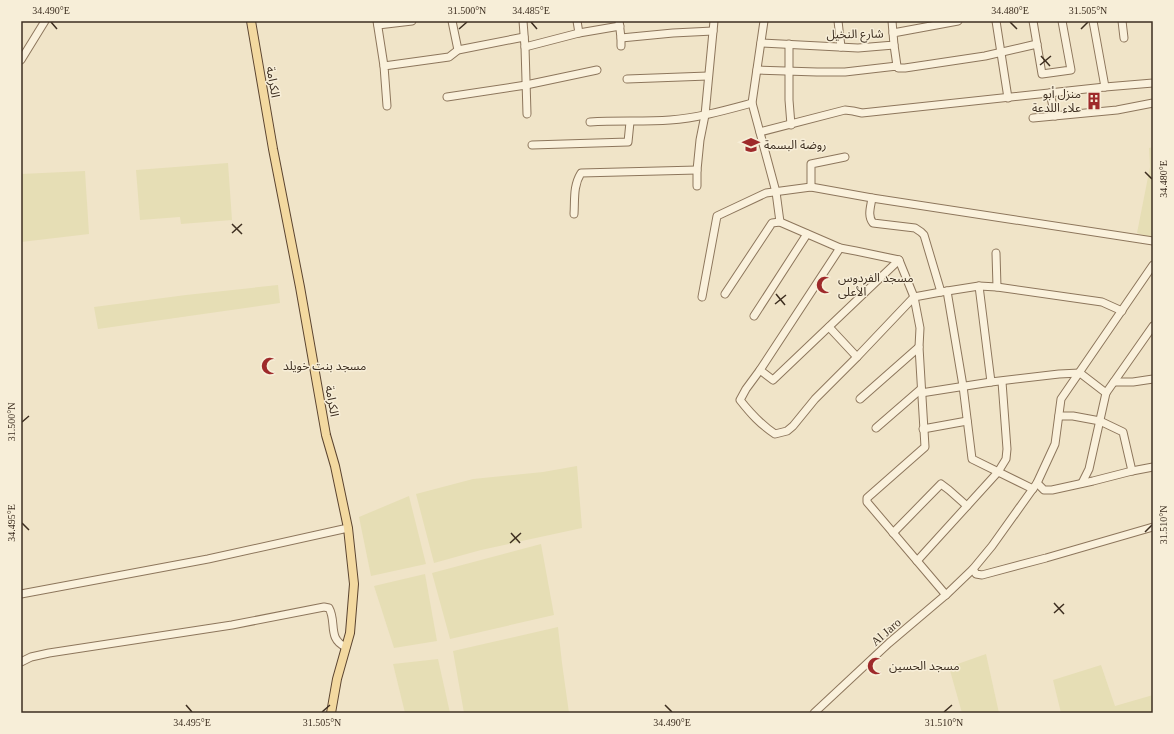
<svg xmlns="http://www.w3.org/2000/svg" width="1174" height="734" viewBox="0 0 1174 734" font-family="'Times New Roman','Noto Sans Arabic',serif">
  <rect width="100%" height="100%" fill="#f0e4c8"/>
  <!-- farmland -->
  <g fill="#e6deb5">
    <path d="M1153 147V238L1137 233 1150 167 1149 148Z"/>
    <path d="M228 163 232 220 181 224 180 217 140 220 136 170Z"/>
    <path d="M85 171 89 234 21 242V174Z"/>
    <path d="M278 285 280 303 98 329 94 307 186 295Z"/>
    <path d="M577 466 582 528 481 550 434 563 416 494 473 479 543 472Z"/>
    <path d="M409 496 426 564 371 576 359 517Z"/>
    <path d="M541 544 554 615 450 639 432 573Z"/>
    <path d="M425 574 437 641 394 648 374 586Z"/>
    <path d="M558 627 562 663 569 713H464L453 651Z"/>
    <path d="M986 654 999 713H962L949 667Z"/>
    <path d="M438 659 450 713H405L393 664Z"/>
    <path d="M1101 665 1115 706 1153 695V713H1061L1053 680Z"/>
  </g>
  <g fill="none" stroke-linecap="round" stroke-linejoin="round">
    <!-- minor casing -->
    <g stroke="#8d765c" stroke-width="9">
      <g id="minor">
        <path d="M377 21 384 66"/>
        <path d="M452 21 458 50"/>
        <path d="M523 21 525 47 527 114"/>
        <path d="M577 21 579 33"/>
        <path d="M619 21 621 38V46"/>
        <path d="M764 21 752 103 776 192 780 222"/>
        <path d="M838 21 841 47"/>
        <path d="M892 21 893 33"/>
        <path d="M996 21 1008 98"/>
        <path d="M1033 21 1042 74 1071 70 1062 21"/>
        <path d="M1093 21 1105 87"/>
        <path d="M1122 21 1124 38"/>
        <path d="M378 25 412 21"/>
        <path d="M621 38 673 33 713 31"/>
        <path d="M761 43 858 48 894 45 893 33 958 21"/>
        <path d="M789 44V100L791 125"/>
        <path d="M894 45 897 66"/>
        <path d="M525 47 579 33 620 26"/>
        <path d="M21 60 45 21"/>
        <path d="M757 70 817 72H845L897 66 898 68H905L985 56 1037 44"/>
        <path d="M627 79 708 76"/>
        <path d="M1050 93 1055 116"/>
        <path d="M447 97 526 85 597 70"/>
        <path d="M387 106 384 66 449 57 458 50 524 37"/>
        <path d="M1033 118 1117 110 1153 103"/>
        <path d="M590 122C617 120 644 122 670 120 698 118 726 110 752 103"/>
        <path d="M760 132 845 110 853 111 862 113 1105 87 1153 83"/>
        <path d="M532 145 628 142 630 122"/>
        <path d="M697 186V170L700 140 705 115 714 21"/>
        <path d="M811 187V164L845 157"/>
        <path d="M872 198C871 206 867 216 873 223L915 228 921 232 924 235 941 292"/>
        <path d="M574 214C575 199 573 186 581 173L697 170"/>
        <path d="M840 248 760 370 773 380 899 260"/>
        <path d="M996 253 997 287"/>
        <path d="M979 286 991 382"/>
        <path d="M947 291 963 386 972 459 1033 489"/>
        <path d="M725 294 772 223 780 222 840 248 856 251 899 260 914 297 920 328 919 347 925 447 867 498V502L946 595"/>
        <path d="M702 297 717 216 766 193 811 187 872 198 1153 241"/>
        <path d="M754 316 807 234"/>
        <path d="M829 327 857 357"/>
        <path d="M760 370 746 389 740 400C751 414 760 424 775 434L787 431 793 426 815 399 857 357 914 297 941 292 979 286 997 287 1102 302 1122 311"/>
        <path d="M1114 382H1133L1153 379"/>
        <path d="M921 393 991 382 1059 374 1080 373 1106 393 1153 326"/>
        <path d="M860 399 919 347"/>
        <path d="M1059 416H1073L1100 421 1123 432 1132 471"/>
        <path d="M876 428 921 389"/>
        <path d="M923 429 967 421"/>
        <path d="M1037 483 1044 490H1052L1093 481 1132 471 1153 467"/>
        <path d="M1082 483 1089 469 1106 393"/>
        <path d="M893 533 941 484 949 490 967 506"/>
        <path d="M917 561 998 472 1006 459 1007 449 1002 382"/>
        <path d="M973 569 976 574 982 575 1046 558 1153 527"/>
        <path d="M21 594 208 559 348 528"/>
        <path d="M21 662 31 657 49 653 232 625 324 607 329 608C337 622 327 639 346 647"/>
        <path d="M814 713 889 643 948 593 973 569 992 546 1037 483 1055 444 1061 399 1153 265"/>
      </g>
    </g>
    <!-- major casing -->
    <g stroke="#5b4430" stroke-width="10">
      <path id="major" d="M251 21 273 149 300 287 326 435 335 466 348 528 354 584 350 633 337 679 331 713"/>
    </g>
    <!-- minor -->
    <use href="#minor" stroke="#faf1dc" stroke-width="7"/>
    <!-- major -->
    <use href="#major" stroke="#f3d9a0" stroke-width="8"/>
  </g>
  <!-- ticks -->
  <path fill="none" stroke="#3d2e20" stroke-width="1.5" d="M51 22 57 29M531 22 537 29M1010 22 1017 29M459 29 467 22M1081 29 1088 22M1041 56 1050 66M1040 65 1051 56M1145 172 1152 179M232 224 242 234M232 233 242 224M776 294 785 305M775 304 786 295M22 422 29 416M22 523 29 530M1145 532 1152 525M511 533 520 543M510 543 521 533M1054 603 1064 614M1054 613 1064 604M186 705 192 712M665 705 672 712M322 712 330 705M944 712 952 705"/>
  <!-- icons -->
  <defs>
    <g id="building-bare" transform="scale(1.38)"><path d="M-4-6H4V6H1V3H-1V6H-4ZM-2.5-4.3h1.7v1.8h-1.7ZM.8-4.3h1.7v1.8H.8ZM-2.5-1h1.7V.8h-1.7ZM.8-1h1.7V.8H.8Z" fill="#9e2a2b" stroke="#f7eed8" stroke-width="2.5" paint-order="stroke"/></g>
    <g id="school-bare" transform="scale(1.38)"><path d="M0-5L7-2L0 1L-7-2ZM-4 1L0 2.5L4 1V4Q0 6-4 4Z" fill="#9e2a2b" stroke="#f7eed8" stroke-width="2.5" paint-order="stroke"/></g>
    <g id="mosque-bare" transform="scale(1.38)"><path d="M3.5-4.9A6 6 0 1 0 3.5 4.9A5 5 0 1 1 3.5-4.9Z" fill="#9e2a2b" stroke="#f7eed8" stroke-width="2.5" paint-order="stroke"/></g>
  </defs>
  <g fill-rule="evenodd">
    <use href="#building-bare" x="1094" y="101"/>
    <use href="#school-bare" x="751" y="145"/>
    <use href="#mosque-bare" x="825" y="285"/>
    <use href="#mosque-bare" x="270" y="366"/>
    <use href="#mosque-bare" x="876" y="666"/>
  </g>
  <g text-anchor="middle" stroke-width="3" stroke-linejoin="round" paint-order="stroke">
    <!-- street labels -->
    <g font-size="12" fill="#3d2e20" stroke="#f7eed8">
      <text transform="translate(855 34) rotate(-1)" y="4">شارع النخيل</text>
      <text transform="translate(273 82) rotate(80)" y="4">الكرامة</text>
      <text transform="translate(332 401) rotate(80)" y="4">الكرامة</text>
      <text transform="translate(886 632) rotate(-41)" y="4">Al Jaro</text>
    </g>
    <!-- poi labels -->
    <g font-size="12" fill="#3d2e20" stroke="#f7eed8" text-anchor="start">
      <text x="1081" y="98" text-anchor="end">منزل أبو<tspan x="1081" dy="14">علاء اللدعة</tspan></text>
      <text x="764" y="149">روضة البسمة</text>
      <text x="838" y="282">مسجد الفردوس<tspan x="838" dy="14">الأعلى</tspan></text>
      <text x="283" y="370">مسجد بنت خويلد</text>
      <text x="889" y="670">مسجد الحسين</text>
    </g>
  </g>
  <!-- border -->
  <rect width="1174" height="734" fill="none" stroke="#f7eed8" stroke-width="44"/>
  <rect x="22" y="22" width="1130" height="690" fill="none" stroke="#3d2e20" stroke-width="1.5"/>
  <g font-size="10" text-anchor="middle" fill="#3d2e20">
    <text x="51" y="14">34.490°E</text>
    <text x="467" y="14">31.500°N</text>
    <text x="531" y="14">34.485°E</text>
    <text x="1010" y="14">34.480°E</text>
    <text x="1088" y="14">31.505°N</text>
    <text transform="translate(1163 179) rotate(-90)" y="4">34.480°E</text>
    <text transform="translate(11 422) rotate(-90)" y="4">31.500°N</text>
    <text transform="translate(11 523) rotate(-90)" y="4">34.495°E</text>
    <text transform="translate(1163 525) rotate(-90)" y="4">31.510°N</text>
    <text x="192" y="726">34.495°E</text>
    <text x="322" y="726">31.505°N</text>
    <text x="672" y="726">34.490°E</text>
    <text x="944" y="726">31.510°N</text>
  </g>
</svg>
